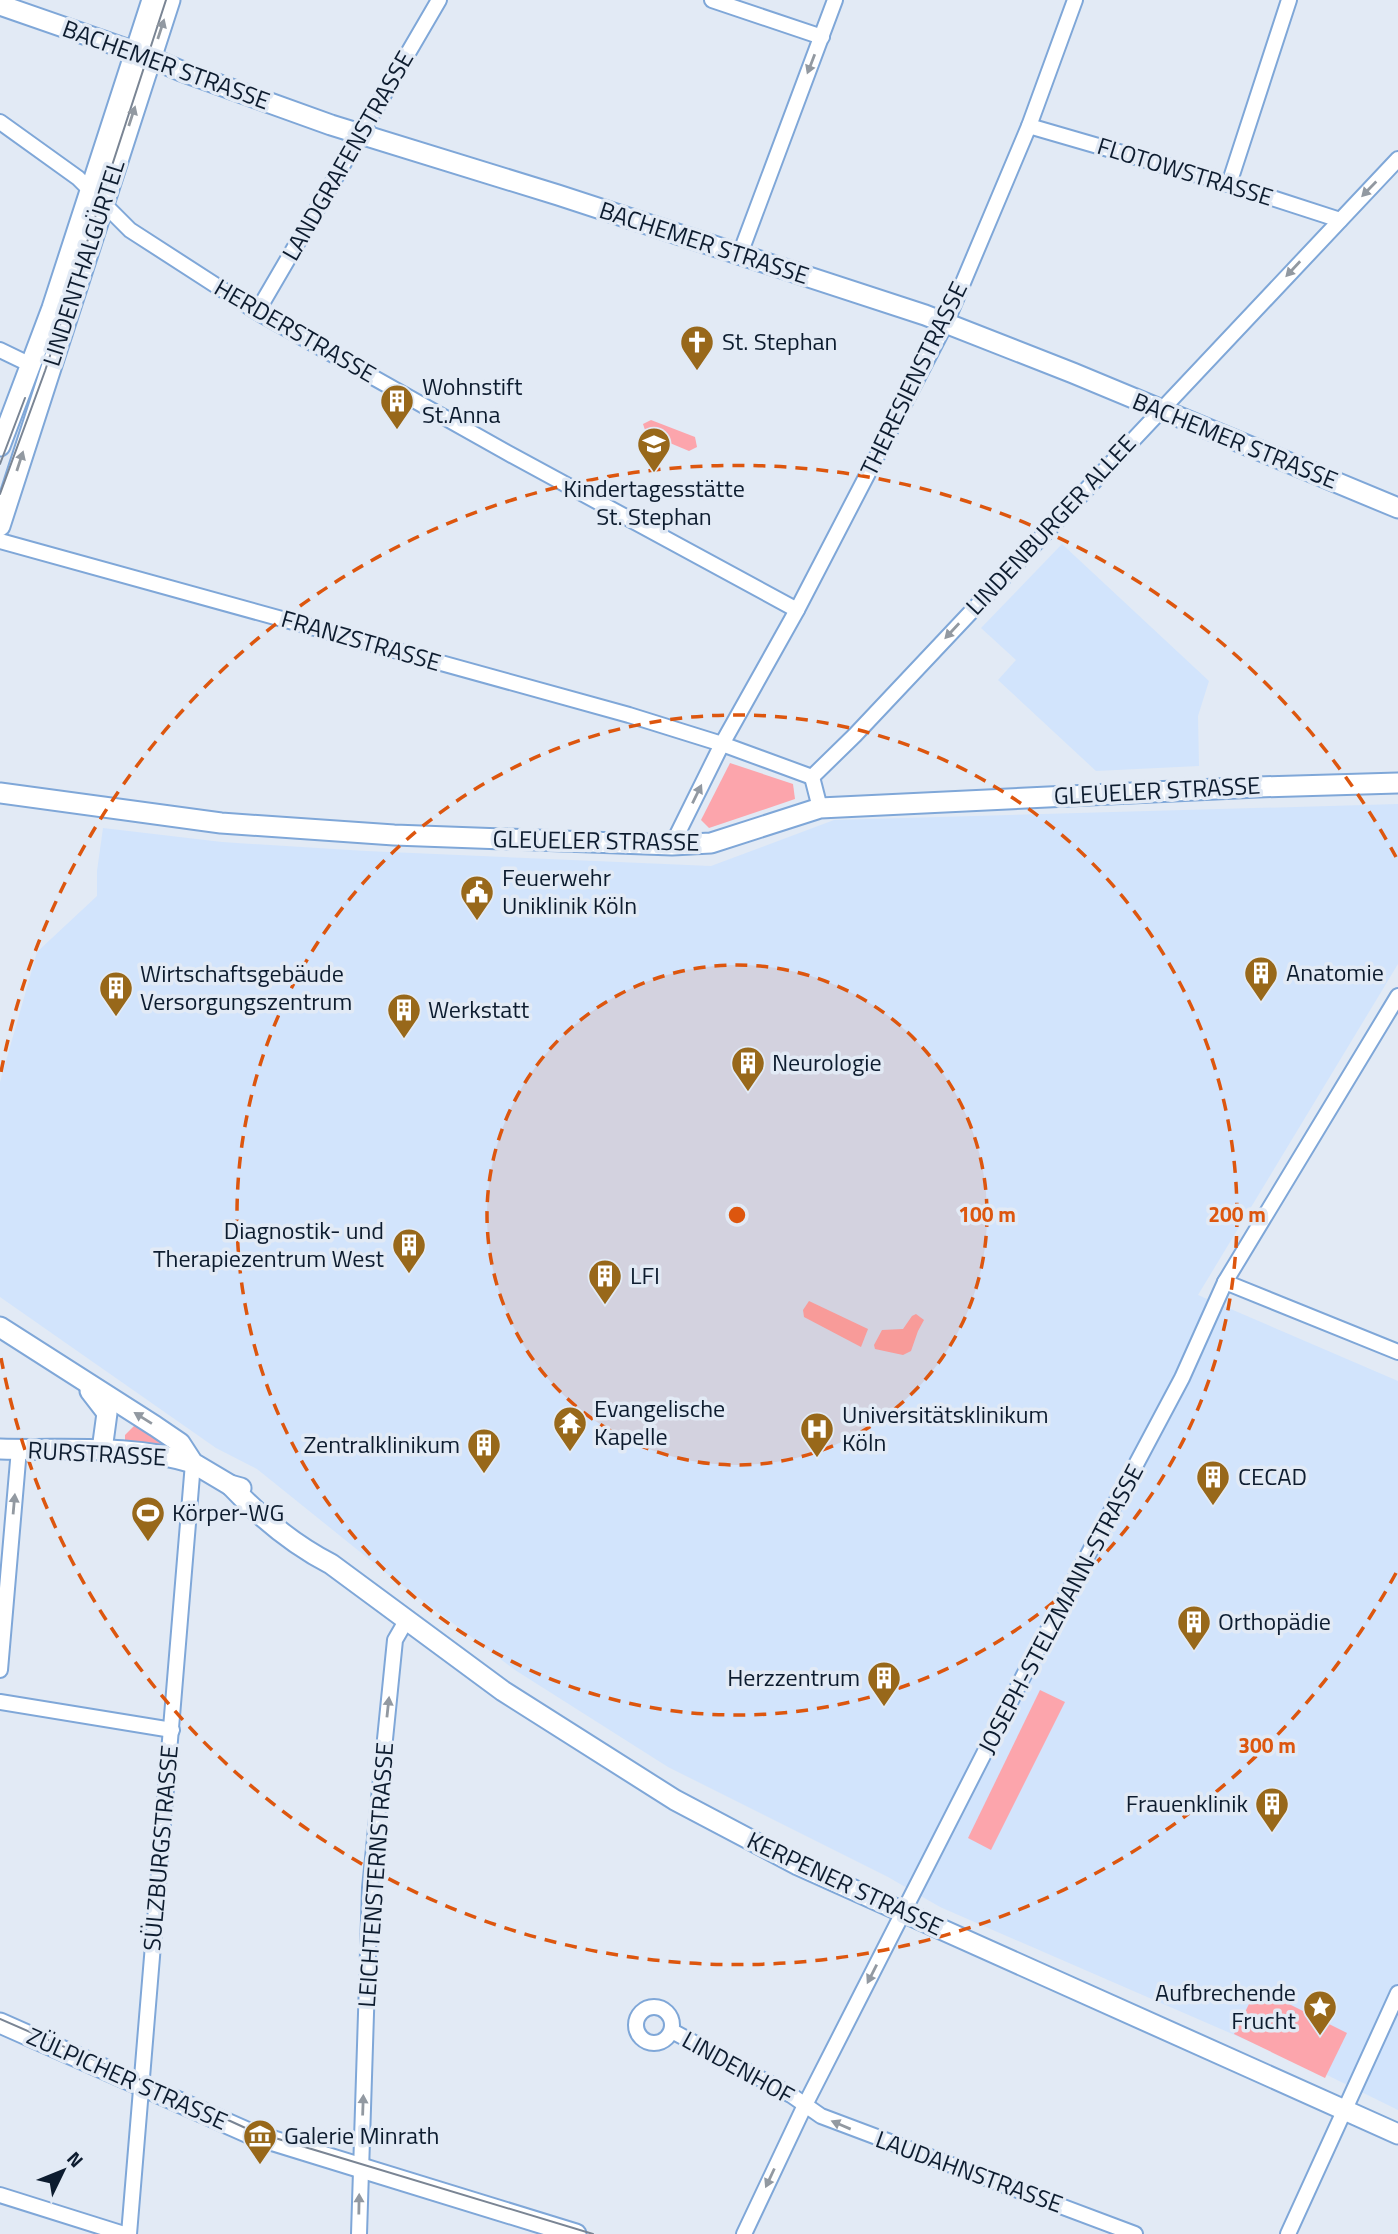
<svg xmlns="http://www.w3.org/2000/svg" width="1398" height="2234" viewBox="0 0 1398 2234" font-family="'Titillium Web',sans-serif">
  <rect width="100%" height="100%" fill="#e2eaf5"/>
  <!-- built -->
  <g fill="#d2e4fc">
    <path d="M1062 544 1209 681 1198 716 1199 766 1096 771 998 680 1016 660 981 628Z"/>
    <path d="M1398 804V964L1198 1295 1398 1381V2110L1329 2076 940 1907 888 1877 668 1767 515 1670 385 1572 257 1469 216 1448 0 1297V1082L37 952 97 896V871L103 828 222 842 366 851 711 866 834 820Z"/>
  </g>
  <!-- green -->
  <g fill="#fca5ac">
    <path d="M651 420 695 437 697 447 689 451 646 433 643 424Z"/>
    <path d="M730 763 793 784 795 799 709 828 701 820Z"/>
    <path d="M809 1301 868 1329 861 1347 804 1317 803 1310Z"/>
    <path d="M916 1314 924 1320 918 1331 911 1351 903 1355 875 1349 874 1345 882 1330 903 1329 912 1316Z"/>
    <path d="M139 1421 167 1445 125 1440V1435Z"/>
    <path d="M1040 1690 1065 1702 991 1850 968 1838Z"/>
    <path d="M1257 1988 1347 2033 1325 2078 1234 2034Z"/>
  </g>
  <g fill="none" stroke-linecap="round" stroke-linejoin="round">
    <!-- street casing -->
    <g stroke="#7fa7d8" stroke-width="18">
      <g id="street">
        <path d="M712 0 822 37"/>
        <path d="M0 122 78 178 130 230 257 312 506 452 797 610"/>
        <path d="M1029 126 1229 184 1340 220"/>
        <path d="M1229 184 1289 0"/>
        <path d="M740 254 835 0"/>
        <path d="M257 312 439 0"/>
        <path d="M0 350 31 365"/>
        <path d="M0 541 629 715 722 744 812 777"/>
        <path d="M812 777 855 735 1398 159"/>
        <path d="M812 777 820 808"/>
        <path d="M672 845 722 744 797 610 946 323 1029 126 1075 0"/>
        <path d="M1225 1282 1398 1352"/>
        <path d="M0 1670 19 1449"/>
        <path d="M0 1702 172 1730"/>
        <circle cx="654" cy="2025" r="18"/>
        <path d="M672 2031 791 2095 821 2116 1135 2234"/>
        <path d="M0 2195 124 2234"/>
        <path d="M129 2234 193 1463"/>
        <path d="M359 2234 370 1888 395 1640 406 1621"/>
        <path d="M744 2234 805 2105 1024 1675 1182 1378 1225 1282 1398 996"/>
        <path d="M1288 2234 1398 1993"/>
      </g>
    </g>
    <!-- secondary casing -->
    <g stroke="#7fa7d8" stroke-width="23">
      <g id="secondary">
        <path d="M0 5 144 55 181 71 331 125 558 195 925 315 1073 373 1398 508"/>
        <path d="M0 446 52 308 152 0"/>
        <path d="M0 526 170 0"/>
        <path d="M0 793 221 823 394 835 672 845 711 843 820 808 1258 787 1398 783"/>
        <path d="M0 1327 155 1426 180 1443 193 1463 230 1485 241 1488"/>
        <path d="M90 1391 107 1413 102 1450"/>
        <path d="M0 1449C64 1451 131 1444 193 1463"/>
        <path d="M230 1485C260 1517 292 1544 331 1564L503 1691 675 1800 798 1865 1398 2134"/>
        <path d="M0 2023 251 2134 576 2234"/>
      </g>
    </g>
    <!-- street -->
    <use href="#street" stroke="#fff" stroke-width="14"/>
    <!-- secondary -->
    <use href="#secondary" stroke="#fff" stroke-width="19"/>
    <!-- tram -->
    <g stroke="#7a8594" stroke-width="2">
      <path d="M0 464 25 398"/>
      <path d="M0 494 45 371 166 0"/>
      <path d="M0 2019 141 2080 252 2131 593 2234"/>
    </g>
  </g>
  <!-- one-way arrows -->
  <defs><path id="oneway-solid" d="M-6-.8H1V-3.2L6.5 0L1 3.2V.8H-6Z" transform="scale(1.75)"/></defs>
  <g fill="#9299a1">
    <use href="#oneway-solid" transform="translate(161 29) rotate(-72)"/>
    <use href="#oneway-solid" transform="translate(811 64) rotate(111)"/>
    <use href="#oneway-solid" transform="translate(132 116) rotate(-72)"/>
    <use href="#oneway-solid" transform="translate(1369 189) rotate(134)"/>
    <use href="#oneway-solid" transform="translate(1293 269) rotate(133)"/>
    <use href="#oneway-solid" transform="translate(20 461) rotate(-72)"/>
    <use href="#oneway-solid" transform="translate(952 631) rotate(133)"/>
    <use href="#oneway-solid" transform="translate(697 794) rotate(-64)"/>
    <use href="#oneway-solid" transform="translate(143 1418) rotate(-148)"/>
    <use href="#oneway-solid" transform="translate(14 1504) rotate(-85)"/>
    <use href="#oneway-solid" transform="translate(388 1707) rotate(-84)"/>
    <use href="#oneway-solid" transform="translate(872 1974) rotate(117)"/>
    <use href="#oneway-solid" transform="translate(363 2105) rotate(-88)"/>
    <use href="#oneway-solid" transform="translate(841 2125) rotate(-157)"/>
    <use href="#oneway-solid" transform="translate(770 2178) rotate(115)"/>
    <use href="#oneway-solid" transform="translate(359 2204) rotate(-89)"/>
  </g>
  <!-- distance rings -->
  <circle cx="737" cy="1215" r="250" fill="#dd560e" fill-opacity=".12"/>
  <g fill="none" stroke="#dd560e" stroke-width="3.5" stroke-dasharray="12 9">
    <circle cx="737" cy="1215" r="250"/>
    <circle cx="737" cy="1215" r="500"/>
    <path d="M1396 1573A750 750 0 0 1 1 1358M1 1072A750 750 0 0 1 1396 857"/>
  </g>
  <!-- icons -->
  <defs>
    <g id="church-pin" transform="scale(1.75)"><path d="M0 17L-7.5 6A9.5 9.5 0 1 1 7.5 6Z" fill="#98681a" stroke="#e2eaf5"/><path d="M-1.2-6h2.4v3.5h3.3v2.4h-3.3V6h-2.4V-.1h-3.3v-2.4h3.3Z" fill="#fff"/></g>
    <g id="building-pin" transform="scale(1.75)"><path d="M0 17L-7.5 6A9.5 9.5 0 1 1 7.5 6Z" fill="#98681a" stroke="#e2eaf5"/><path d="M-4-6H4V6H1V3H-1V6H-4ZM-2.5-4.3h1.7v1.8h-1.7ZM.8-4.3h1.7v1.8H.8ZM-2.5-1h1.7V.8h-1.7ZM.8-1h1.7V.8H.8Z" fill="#fff"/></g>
    <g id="school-pin" transform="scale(1.75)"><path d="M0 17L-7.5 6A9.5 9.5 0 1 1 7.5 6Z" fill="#98681a" stroke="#e2eaf5"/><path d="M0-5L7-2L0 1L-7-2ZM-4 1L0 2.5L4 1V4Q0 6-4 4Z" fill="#fff"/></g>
    <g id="civic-pin" transform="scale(1.75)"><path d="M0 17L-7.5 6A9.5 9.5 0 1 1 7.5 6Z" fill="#98681a" stroke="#e2eaf5"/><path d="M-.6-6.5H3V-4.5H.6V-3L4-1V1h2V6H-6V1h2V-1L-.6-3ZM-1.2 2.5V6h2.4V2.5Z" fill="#fff"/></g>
    <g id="temple-pin" transform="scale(1.75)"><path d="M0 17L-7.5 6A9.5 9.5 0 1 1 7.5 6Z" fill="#98681a" stroke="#e2eaf5"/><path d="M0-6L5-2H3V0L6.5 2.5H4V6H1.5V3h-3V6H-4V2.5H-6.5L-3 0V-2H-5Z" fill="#fff"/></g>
    <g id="hospital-pin" transform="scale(1.75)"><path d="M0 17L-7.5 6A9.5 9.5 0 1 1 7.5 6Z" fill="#98681a" stroke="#e2eaf5"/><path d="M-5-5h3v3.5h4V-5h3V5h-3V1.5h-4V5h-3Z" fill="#fff"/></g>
    <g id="stadium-pin" transform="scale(1.75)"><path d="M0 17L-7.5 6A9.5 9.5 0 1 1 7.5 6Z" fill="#98681a" stroke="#e2eaf5"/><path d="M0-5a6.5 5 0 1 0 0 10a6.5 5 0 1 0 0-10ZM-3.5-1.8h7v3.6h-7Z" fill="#fff"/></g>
    <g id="sight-pin" transform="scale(1.75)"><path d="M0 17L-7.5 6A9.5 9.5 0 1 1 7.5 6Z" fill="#98681a" stroke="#e2eaf5"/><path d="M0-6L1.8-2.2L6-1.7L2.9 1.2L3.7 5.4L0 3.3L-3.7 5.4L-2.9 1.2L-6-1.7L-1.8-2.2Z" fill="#fff"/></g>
    <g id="museum-pin" transform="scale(1.75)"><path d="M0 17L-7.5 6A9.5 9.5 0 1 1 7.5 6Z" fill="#98681a" stroke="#e2eaf5"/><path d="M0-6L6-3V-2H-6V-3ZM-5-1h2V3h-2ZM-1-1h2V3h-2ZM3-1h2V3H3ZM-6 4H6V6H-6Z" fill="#fff"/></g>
  </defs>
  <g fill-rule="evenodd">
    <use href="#church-pin" x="697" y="342"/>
    <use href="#building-pin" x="397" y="401"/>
    <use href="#school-pin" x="654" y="444"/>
    <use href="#civic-pin" x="477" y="892"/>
    <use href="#building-pin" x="1261" y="973"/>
    <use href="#building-pin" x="116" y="988"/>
    <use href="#building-pin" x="404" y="1010"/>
    <use href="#building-pin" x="748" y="1063"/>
    <use href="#building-pin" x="409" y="1245"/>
    <use href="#building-pin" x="605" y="1276"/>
    <use href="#temple-pin" x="570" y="1423"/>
    <use href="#hospital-pin" x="817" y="1429"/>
    <use href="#building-pin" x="484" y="1445"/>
    <use href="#building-pin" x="1213" y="1477"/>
    <use href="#stadium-pin" x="148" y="1513"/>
    <use href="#building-pin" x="1194" y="1622"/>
    <use href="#building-pin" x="884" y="1678"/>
    <use href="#building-pin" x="1272" y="1804"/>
    <use href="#sight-pin" x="1320" y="2007"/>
    <use href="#museum-pin" x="260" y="2136"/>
  </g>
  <g text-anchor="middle" stroke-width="7" stroke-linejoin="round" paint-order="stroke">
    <!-- street labels -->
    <g font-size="24" fill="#0d1c2f" stroke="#e2eaf5">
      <text transform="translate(166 65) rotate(20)" y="8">BACHEMER STRASSE</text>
      <text transform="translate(348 156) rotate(-60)" y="8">LANDGRAFENSTRASSE</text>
      <text transform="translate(1185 172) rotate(17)" y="8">FLOTOWSTRASSE</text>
      <text transform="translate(704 243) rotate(18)" y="8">BACHEMER STRASSE</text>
      <text transform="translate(84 263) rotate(-72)" y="8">LINDENTHALGÜRTEL</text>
      <text transform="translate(295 331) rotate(30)" y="8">HERDERSTRASSE</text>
      <text transform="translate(914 379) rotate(-64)" y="8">THERESIENSTRASSE</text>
      <text transform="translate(1235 441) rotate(22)" y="8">BACHEMER STRASSE</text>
      <text transform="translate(1051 525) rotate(-47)" y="8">LINDENBURGER ALLEE</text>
      <text transform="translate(361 641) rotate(16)" y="8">FRANZSTRASSE</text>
      <text transform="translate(1157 791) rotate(-3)" y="8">GLEUELER STRASSE</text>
      <text transform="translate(596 841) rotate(1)" y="8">GLEUELER STRASSE</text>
      <text transform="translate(97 1454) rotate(3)" y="8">RURSTRASSE</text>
      <text transform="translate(1061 1609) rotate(-62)" y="8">JOSEPH-STELZMANN-STRASSE</text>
      <text transform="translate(161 1848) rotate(-85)" y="8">SÜLZBURGSTRASSE</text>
      <text transform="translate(376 1875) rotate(-86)" y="8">LEICHTENSTERNSTRASSE</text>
      <text transform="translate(845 1884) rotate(25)" y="8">KERPENER STRASSE</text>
      <text transform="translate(738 2068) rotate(29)" y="8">LINDENHOF</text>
      <text transform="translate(127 2079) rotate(24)" y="8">ZÜLPICHER STRASSE</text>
      <text transform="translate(969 2172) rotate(20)" y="8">LAUDAHNSTRASSE</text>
    </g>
    <!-- poi labels -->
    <g font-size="24" fill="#0d1c2f" stroke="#e2eaf5" text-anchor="start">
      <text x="722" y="350">St. Stephan</text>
      <text x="422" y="395">Wohnstift<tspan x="422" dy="28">St.Anna</tspan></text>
      <text x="654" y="497" text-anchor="middle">Kindertagesstätte<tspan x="654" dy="28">St. Stephan</tspan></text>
      <text x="502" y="886">Feuerwehr<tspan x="502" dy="28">Uniklinik Köln</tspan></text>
      <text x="1286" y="981">Anatomie</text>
      <text x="140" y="982">Wirtschaftsgebäude<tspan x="140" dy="28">Versorgungszentrum</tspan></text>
      <text x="428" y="1018">Werkstatt</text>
      <text x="772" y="1071">Neurologie</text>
      <text x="384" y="1239" text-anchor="end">Diagnostik- und<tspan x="384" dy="28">Therapiezentrum West</tspan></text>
      <text x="630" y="1284">LFI</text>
      <text x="594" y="1417">Evangelische<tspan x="594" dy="28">Kapelle</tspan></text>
      <text x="842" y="1423">Universitätsklinikum<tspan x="842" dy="28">Köln</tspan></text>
      <text x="460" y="1453" text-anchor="end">Zentralklinikum</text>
      <text x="1238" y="1485">CECAD</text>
      <text x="172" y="1521">Körper-WG</text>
      <text x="1218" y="1630">Orthopädie</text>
      <text x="860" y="1686" text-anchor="end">Herzzentrum</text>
      <text x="1248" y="1812" text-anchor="end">Frauenklinik</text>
      <text x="1296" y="2001" text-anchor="end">Aufbrechende<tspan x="1296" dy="28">Frucht</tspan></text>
      <text x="284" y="2144">Galerie Minrath</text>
    </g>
  </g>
  <circle cx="737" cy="1215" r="10" fill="#dd560e" stroke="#e2eaf5" stroke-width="3.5"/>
  <g font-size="21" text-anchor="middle" font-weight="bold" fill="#dd560e" stroke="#e2eaf5" stroke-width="7" stroke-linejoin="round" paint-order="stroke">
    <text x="987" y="1222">100 m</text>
    <text x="1237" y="1222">200 m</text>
    <text x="1267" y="1753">300 m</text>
  </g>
  <!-- north arrow -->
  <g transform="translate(63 2171) rotate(47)" stroke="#e2eaf5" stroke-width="5" paint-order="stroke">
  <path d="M0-5L12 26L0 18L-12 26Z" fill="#0d1c2f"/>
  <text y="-10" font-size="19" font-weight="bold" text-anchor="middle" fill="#0d1c2f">N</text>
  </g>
</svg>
